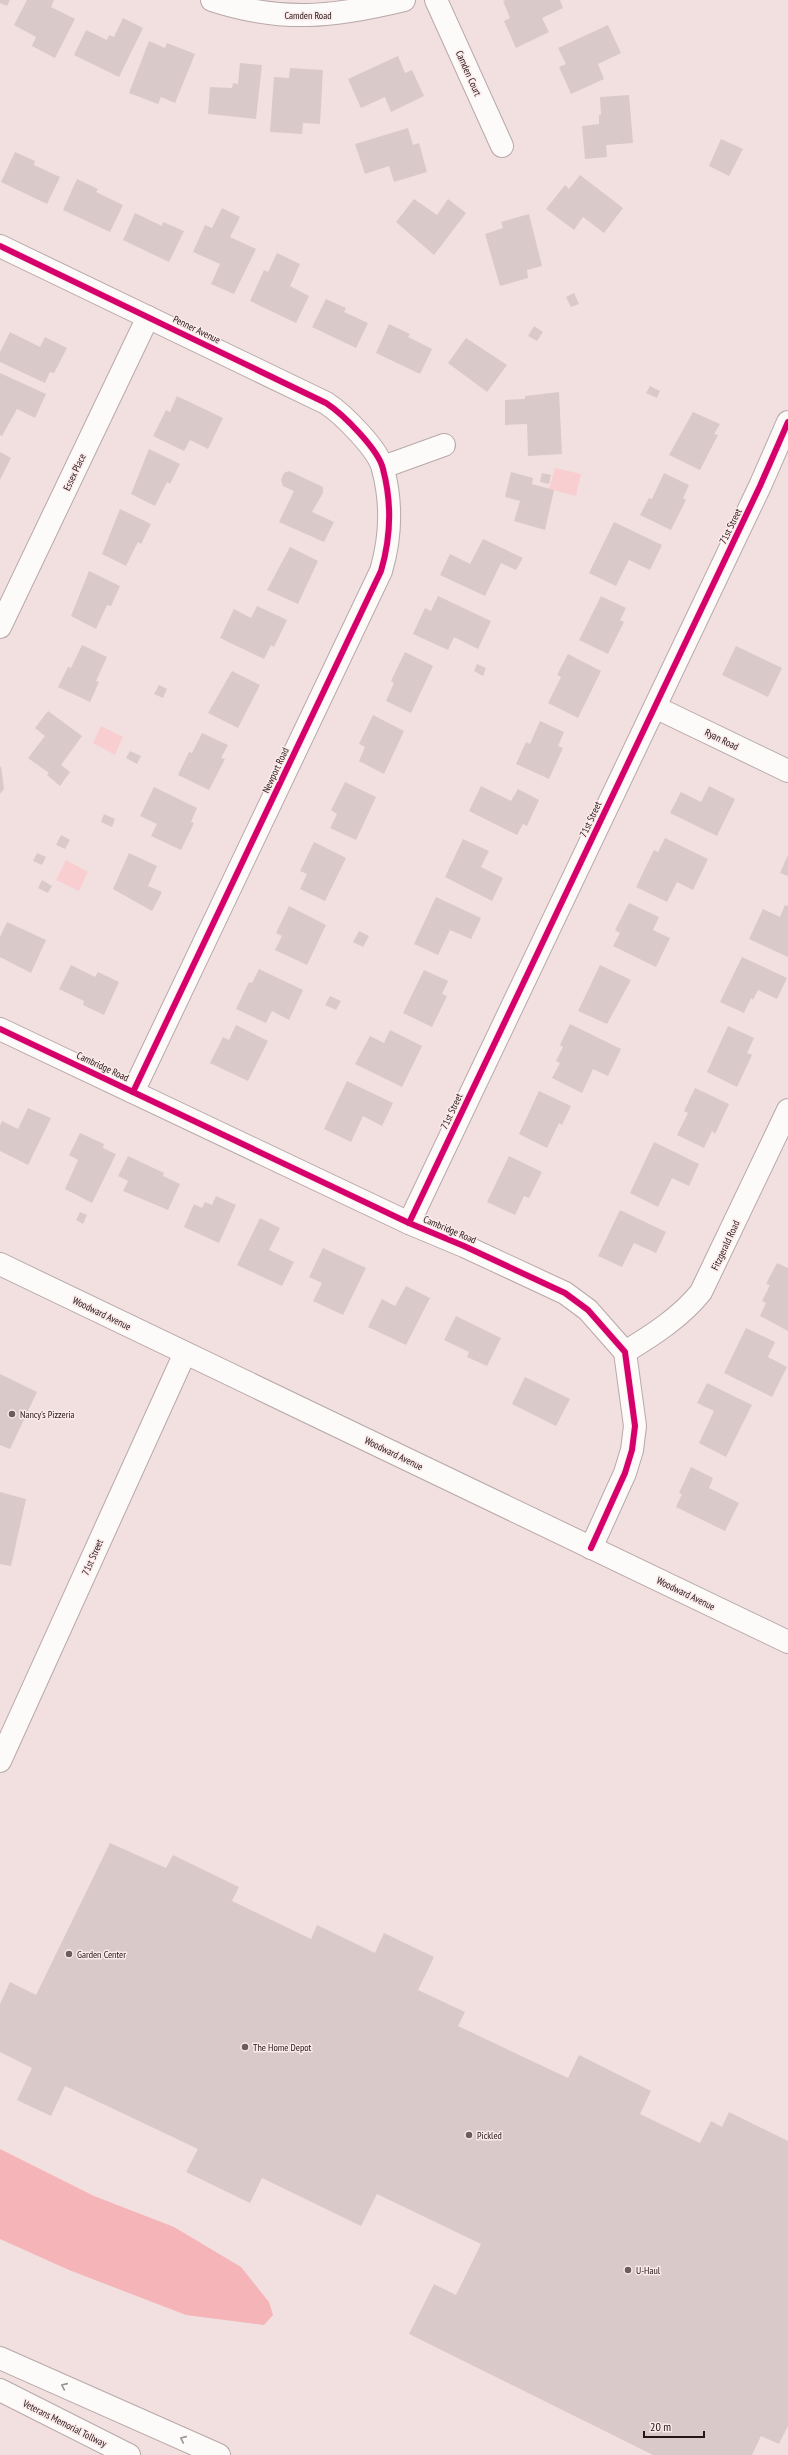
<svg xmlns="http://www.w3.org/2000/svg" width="788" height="2455" viewBox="0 0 788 2455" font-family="'PT Sans Narrow',sans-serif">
  <rect width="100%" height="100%" fill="#f2e0e0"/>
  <!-- green -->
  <g fill="#f9ced0">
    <path d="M555 468 581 474 576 496 549 489Z"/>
    <path d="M101 726 123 737 115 755 93 743Z"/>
    <path d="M66 860 88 872 79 891 56 880Z"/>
  </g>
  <!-- water -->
  <path fill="#f5b4b7" d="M0 2149 94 2196 174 2227 241 2267 269 2302 273 2315 264 2325 186 2315 69 2270 0 2239Z"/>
  <!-- building -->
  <g fill="#d9c9c9">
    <path d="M0 0H10L7 6 0 3Z"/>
    <path d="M27 0H54L51 7 75 19 55 58 32 46 36 37 14 25Z"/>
    <path d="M506 0H560L563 8 542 18 549 32 516 48 504 21 510 18 503 1Z"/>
    <path d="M123 18 143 28 119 77 74 55 86 30 107 40 109 35 114 37Z"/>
    <path d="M608 25 621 53 598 64 604 79 571 94 559 67 566 64 558 48Z"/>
    <path d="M149 41 165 48 167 43 195 54 175 103 161 97 158 104 129 93Z"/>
    <path d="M398 56 405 73 412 70 424 96 391 112 385 97 361 108 348 79Z"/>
    <path d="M240 63 262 65 256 119 208 114 210 87 232 88 233 83 238 84Z"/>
    <path d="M290 68 323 70 320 124 303 123 302 134 270 132 274 77 289 78Z"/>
    <path d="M629 95 633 143 606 145 607 157 585 159 582 126 599 124V115H601L600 97Z"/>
    <path d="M408 128 413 145 419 143 427 172 394 182 389 166 365 174 355 144Z"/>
    <path d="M721 139 743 149 729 176 709 166Z"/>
    <path d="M15 152 35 161 34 165 60 177 47 204 1 182Z"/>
    <path d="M580 175 623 208 604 233 583 217 574 230 546 209 565 185 569 189Z"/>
    <path d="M77 179 98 189 96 192 123 205 110 232 63 210Z"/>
    <path d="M414 199 437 215 448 199 466 213 434 255 396 222Z"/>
    <path d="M222 208 240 217 230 237 256 249 234 294 211 284 220 264 193 252 205 225 212 228Z"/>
    <path d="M135 213 162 226 163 222 184 231 169 262 123 240Z"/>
    <path d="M529 214 542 266 527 270 528 278 500 286 485 234 503 228 501 222Z"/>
    <path d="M277 253 300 264 290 286 309 296 296 323 250 301 264 270 268 272Z"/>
    <path d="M574 293 579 304 571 307 566 297Z"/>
    <path d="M326 299 346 308 344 312 368 323 356 348 312 327Z"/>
    <path d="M389 324 410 334 408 337 432 349 420 374 376 353Z"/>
    <path d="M534 326 543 332 537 341 528 336Z"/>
    <path d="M10 332 40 347 45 337 67 348 54 373 50 372 45 383 0 362V352Z"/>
    <path d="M466 338 507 365 487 392 448 363Z"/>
    <path d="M0 373 46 394 35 418 17 409 2 436 0 435Z"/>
    <path d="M650 386 660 391 657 398 646 393Z"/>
    <path d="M559 392 562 454 528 456 527 424 505 425V400L525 399V396Z"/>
    <path d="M177 396 223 418 208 449 190 440 184 451 153 436 166 410 170 412Z"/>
    <path d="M693 412 720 424 714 434 718 435 700 470 669 455Z"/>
    <path d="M149 449 180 464 170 484 167 482 155 506 131 494Z"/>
    <path d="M0 452 11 458 0 480Z"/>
    <path d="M289 471 323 487V493L312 512 334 522 324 542 279 522 294 491 283 486 281 480 284 473Z"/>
    <path d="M511 472 533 478 532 484 554 490 545 530 514 521 520 501 505 497Z"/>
    <path d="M542 473 551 475 549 484 540 482Z"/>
    <path d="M664 473 689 485 683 498 686 500 671 530 640 515 649 498 652 499Z"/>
    <path d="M120 509 151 524 141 544 138 542 126 566 102 554Z"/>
    <path d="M614 522 662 545 650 570 629 560 616 586 589 573Z"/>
    <path d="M483 539 523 558 516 570 501 563 485 596 440 575 450 554 470 564Z"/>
    <path d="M290 547 318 561 298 604 267 590Z"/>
    <path d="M89 571 120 586 111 606 107 605 96 629 71 616Z"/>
    <path d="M438 596 491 621 478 649 454 637 448 650 413 634 425 608 431 611Z"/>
    <path d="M601 596 626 608 620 620 624 622 608 654 579 640Z"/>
    <path d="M257 606 287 620 274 647 271 645 264 659 220 638 234 609 251 618Z"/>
    <path d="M82 645 107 657 96 681 99 682 90 702 58 687 68 667 71 668Z"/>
    <path d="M736 646 782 668 768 697 722 675Z"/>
    <path d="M405 652 433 666 411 713 386 701 394 683 391 681Z"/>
    <path d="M568 654 601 671 578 718 548 703 561 677 557 675Z"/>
    <path d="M477 664 486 668 483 676 474 671Z"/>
    <path d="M232 671 260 685 238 728 208 713Z"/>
    <path d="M159 685 167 689 163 698 154 694Z"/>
    <path d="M48 711 82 736 61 765 70 772 60 786 47 775 49 773 28 758 45 736 35 728Z"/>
    <path d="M373 715 404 731 384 774 359 761 365 747 359 744Z"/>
    <path d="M540 721 564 732 558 746 563 748 549 779 516 764 526 742 530 744Z"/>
    <path d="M202 733 228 745 221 758 225 759 209 790 178 775 189 752 192 753Z"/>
    <path d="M130 751 141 756 137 764 126 758Z"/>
    <path d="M1 766 4 789 0 794V767Z"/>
    <path d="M345 782 376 797 356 840 330 828 337 814 331 810Z"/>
    <path d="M481 786 511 801 518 789 539 800 527 826 523 824 517 835 469 811Z"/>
    <path d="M709 786 735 799 717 836 670 813 681 792 701 802Z"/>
    <path d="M154 787 197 808 191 822 194 823 181 850 151 836 157 824 140 816Z"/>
    <path d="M104 814 115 819 112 827 101 822Z"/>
    <path d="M61 835 70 840 65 849 56 845Z"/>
    <path d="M665 838 708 859 693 890 677 882 667 902 636 887 654 850 658 852Z"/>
    <path d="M463 839 489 851 481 867 503 878 492 901 445 877Z"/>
    <path d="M314 842 346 858 325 901 300 889 307 874 300 871Z"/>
    <path d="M37 853 46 857 42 865 33 861Z"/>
    <path d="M129 853 157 866 148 886 162 892 152 911 113 889Z"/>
    <path d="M788 855V876L780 873Z"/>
    <path d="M42 880 52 886 48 893 38 888Z"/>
    <path d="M436 897 481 918 471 939 450 930 438 955 414 944Z"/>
    <path d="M629 903 659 917 653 930 670 938 656 967 613 946 620 933 615 930Z"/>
    <path d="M785 905 788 906V957L749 939 763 909 780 917Z"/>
    <path d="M289 906 326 925 307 965 275 950 282 936 276 933Z"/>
    <path d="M7 922 46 940 31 973 0 957V937Z"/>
    <path d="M359 931 369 936 363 947 353 942Z"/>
    <path d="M742 957 787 978 777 999 758 990 753 1000 751 998 744 1013 720 1002Z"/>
    <path d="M71 965 95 977 98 972 119 982 104 1015 83 1005 84 1001 59 989Z"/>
    <path d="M600 965 631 980 607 1024 578 1011Z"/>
    <path d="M259 969 303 990 289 1020 272 1011 266 1023 236 1009 249 982 252 983Z"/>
    <path d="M424 970 448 981 442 994 447 996 432 1027 403 1013Z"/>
    <path d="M330 996 341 1001 336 1010 325 1005Z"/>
    <path d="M570 1024 621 1049 608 1076 593 1069 582 1093 552 1078 560 1063 556 1061 563 1047 560 1045Z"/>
    <path d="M236 1025 268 1041 248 1081 210 1063 223 1037 229 1040Z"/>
    <path d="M728 1026 754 1038 747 1053 752 1055 737 1087 707 1072Z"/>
    <path d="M390 1030 422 1046 402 1087 355 1064 370 1036 384 1043Z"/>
    <path d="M347 1081 393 1103 382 1126 363 1116 351 1142 324 1129Z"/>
    <path d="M695 1088 729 1104 715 1134 712 1131 704 1148 677 1135 688 1113 684 1111Z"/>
    <path d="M539 1091 571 1106 562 1125 559 1123 547 1148 519 1134Z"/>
    <path d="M28 1108 51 1118 28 1165 0 1151V1126L2 1121 18 1129Z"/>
    <path d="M80 1133 104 1144 103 1148 116 1154 92 1203 65 1189 78 1160 69 1155Z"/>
    <path d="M654 1142 699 1164 689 1186 672 1178 658 1207 630 1193Z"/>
    <path d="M128 1156 164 1173 163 1176 180 1184 168 1210 123 1191 128 1181 118 1176Z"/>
    <path d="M509 1156 542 1172 529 1198 524 1196 515 1215 487 1202Z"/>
    <path d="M216 1196 236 1205 219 1243 184 1227 194 1204 202 1208 205 1202 212 1205Z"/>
    <path d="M620 1210 666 1232 656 1253 634 1243 622 1267 598 1256Z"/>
    <path d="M80 1212 87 1215 83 1224 76 1220Z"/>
    <path d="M260 1218 280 1228 269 1250 294 1262 282 1286 237 1265Z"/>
    <path d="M323 1248 366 1268 343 1315 313 1301 322 1283 309 1277Z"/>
    <path d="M777 1263 788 1268V1331L760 1316 766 1303 762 1301 770 1285 766 1284Z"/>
    <path d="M406 1286 430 1298 406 1345 368 1327 382 1299 395 1306Z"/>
    <path d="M456 1316 501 1338 487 1366 467 1357 469 1352 444 1340Z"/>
    <path d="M746 1328 775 1342 768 1357 787 1367 772 1397 724 1373Z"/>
    <path d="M0 1374 37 1392 10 1449 0 1445Z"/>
    <path d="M525 1377 570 1399 556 1426 512 1404Z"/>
    <path d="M707 1383 752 1405 726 1457 699 1443 714 1411 697 1403Z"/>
    <path d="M691 1467 713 1478 709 1488 739 1503 725 1531 676 1507 682 1494 679 1493Z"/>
    <path d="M0 1492 26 1499 11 1566 0 1564Z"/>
    <path d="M110 1843 166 1868 173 1855 239 1887 232 1901 311 1939 317 1925 375 1953 384 1933 434 1957 418 1990 465 2012 458 2026 568 2078 579 2055 651 2091 640 2114 700 2143 711 2121 722 2127 729 2112 788 2141V2426L779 2444 761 2436 752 2455H653L409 2334 434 2284 456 2295 481 2244 377 2194 361 2226 262 2178 250 2203 186 2172 198 2149 65 2086 51 2116 17 2100 32 2068 0 2052V2004L10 1982 36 1995Z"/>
  </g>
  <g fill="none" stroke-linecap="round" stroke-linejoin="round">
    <!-- minor casing -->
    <g stroke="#b8a8a8" stroke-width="24">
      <g id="minor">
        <path d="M212 0C282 23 334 17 404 0"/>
        <path d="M436 0 502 146"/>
        <path d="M0 246 326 403C343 414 379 450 383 469 392 503 391 537 381 571L133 1092"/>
        <path d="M383 467 444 445"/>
        <path d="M0 627 148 317"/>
        <path d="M655 707 788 771"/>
        <path d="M0 1029 409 1223 464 1246 565 1293 588 1310 625 1352 635 1426 632 1450 625 1473 591 1548"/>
        <path d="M409 1223 760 486 788 422"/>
        <path d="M625 1352C653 1335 681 1317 701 1292L788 1110"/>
        <path d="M0 1761 185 1353"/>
      </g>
    </g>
    <!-- major casing -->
    <g stroke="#b8a8a8" stroke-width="24">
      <path id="major" d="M0 1264 788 1642"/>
    </g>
    <!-- highway casing -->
    <g stroke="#b8a8a8" stroke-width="24">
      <g id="highway">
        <path d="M0 2358 219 2455"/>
        <path d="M0 2390 129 2455"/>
      </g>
    </g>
    <!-- minor -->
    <use href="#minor" stroke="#fdfafa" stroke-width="22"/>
    <!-- major -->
    <use href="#major" stroke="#fdfafa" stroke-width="22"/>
    <!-- highway -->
    <use href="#highway" stroke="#fdfafa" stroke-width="22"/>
    <!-- cycleway casing -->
    <g stroke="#fbeaea" stroke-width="8">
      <g id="cycleway">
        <path d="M0 246 326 403C343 414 379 450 383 469 392 503 391 537 381 571L133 1092"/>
        <path d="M0 1029 409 1223 464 1246 565 1293 588 1310 625 1352 635 1426 632 1450 625 1473 591 1548"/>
        <path d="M409 1223 760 486 788 422"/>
      </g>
    </g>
    <!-- cycleway -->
    <use href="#cycleway" stroke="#d6006c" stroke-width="6"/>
  </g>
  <!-- one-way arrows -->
  <defs><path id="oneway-chevron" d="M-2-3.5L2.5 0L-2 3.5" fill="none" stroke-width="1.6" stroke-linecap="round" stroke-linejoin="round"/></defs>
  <g stroke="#9b9393">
    <use href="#oneway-chevron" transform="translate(64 2386) rotate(-156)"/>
    <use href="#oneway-chevron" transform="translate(183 2439) rotate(-156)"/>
  </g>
  <!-- markers -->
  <g fill="#6c5c5d" stroke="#fbeaea" stroke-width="1.5">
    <circle cx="12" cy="1414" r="4"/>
    <circle cx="69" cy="1954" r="4"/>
    <circle cx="245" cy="2047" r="4"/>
    <circle cx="469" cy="2135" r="4"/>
    <circle cx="628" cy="2270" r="4"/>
  </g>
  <g text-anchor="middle" stroke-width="3" stroke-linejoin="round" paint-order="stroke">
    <!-- street labels -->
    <g font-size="10" fill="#241516" stroke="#fbeaea">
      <text x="308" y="19">Camden Road</text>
      <text transform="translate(469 73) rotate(66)" y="4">Camden Court</text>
      <text transform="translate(197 329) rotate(26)" y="4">Penner Avenue</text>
      <text transform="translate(74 472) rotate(-65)" y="4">Essex Place</text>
      <text transform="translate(730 526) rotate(-64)" y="4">71st Street</text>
      <text transform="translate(722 739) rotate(26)" y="4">Ryan Road</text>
      <text transform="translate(275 770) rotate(-65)" y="4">Newport Road</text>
      <text transform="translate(590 819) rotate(-65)" y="4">71st Street</text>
      <text transform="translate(103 1066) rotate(25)" y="4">Cambridge Road</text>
      <text transform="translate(451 1111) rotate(-65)" y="4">71st Street</text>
      <text transform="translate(450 1229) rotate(23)" y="4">Cambridge Road</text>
      <text transform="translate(725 1245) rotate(-65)" y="4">Fitzgerald Road</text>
      <text transform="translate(102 1313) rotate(26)" y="4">Woodward Avenue</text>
      <text transform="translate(394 1453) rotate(26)" y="4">Woodward Avenue</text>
      <text transform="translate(92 1557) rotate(-66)" y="4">71st Street</text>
      <text transform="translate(686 1593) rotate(26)" y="4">Woodward Avenue</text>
      <text transform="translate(65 2423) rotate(27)" y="4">Veterans Memorial Tollway</text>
    </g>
    <!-- poi labels -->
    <g font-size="10" fill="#241516" stroke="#fbeaea" text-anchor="start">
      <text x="20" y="1418">Nancy's Pizzeria</text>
      <text x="77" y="1958">Garden Center</text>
      <text x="253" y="2051">The Home Depot</text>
      <text x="477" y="2139">Pickled</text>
      <text x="636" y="2274">U-Haul</text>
    </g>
  </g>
  <!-- scale -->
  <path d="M644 2431v6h60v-6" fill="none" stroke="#241516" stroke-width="2"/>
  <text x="650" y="2431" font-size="12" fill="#241516" stroke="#fbeaea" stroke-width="3" paint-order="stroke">20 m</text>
</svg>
